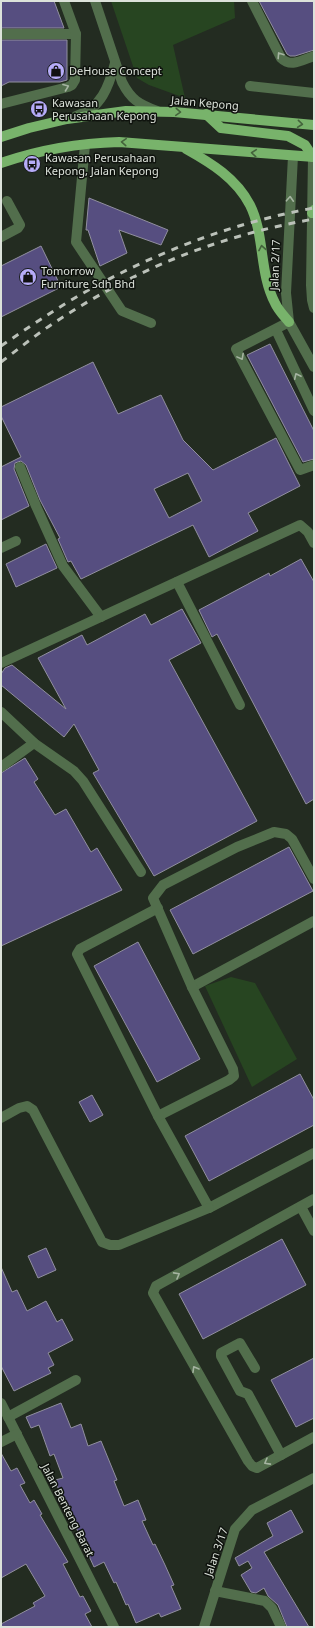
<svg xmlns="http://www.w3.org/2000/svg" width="315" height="1628" viewBox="0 0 315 1628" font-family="'Noto Sans',sans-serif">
  <rect width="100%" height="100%" fill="#232c21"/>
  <!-- green -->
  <g fill="#274521">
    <path d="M111 1H234L235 18 173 45 185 98 149 85 137 78Z"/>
    <path d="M231 977 255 983 297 1059 252 1087 205 986Z"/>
  </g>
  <!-- building -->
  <g fill="#564e80" stroke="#918f9f" fill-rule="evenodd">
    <path d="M1 1H54L64 28H1Z"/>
    <path d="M259 1H314V50L295 56H290L287 54Z"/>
    <path d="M1 40H67V80L60 82H9L1 86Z"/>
    <path d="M89 198 168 230 161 245 119 230 127 253 100 266 88 230H86Z"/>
    <path d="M41 246 61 287 1 317V266Z"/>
    <path d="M270 344 314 431V459L303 462 247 355Z"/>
    <path d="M93 362 118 414 161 395 183 440 213 470 276 438 300 486 248 513 258 531 209 557 193 525 81 579 71 561 68 562 58 539 60 538 40 500 26 465 21 461 15 463 14 469 29 506 1 520V467L21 457 1 416V407ZM188 473 202 501 169 518 154 489Z"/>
    <path d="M46 544 57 568 16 587 6 564Z"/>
    <path d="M301 559 314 582V799L306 804 217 634 212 637 199 610 269 573 270 576Z"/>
    <path d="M182 609 201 643 169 660 257 821 154 876 93 773 99 770 74 724 64 737 1 685V674L5 668 12 665 66 709 38 658 82 635 87 645 145 614 151 625Z"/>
    <path d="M25 758 38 779 34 782 55 815 66 809 91 852 97 848 122 890 1 946V773Z"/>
    <path d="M289 847 313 891 193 954 170 910Z"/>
    <path d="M138 942 200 1059 157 1082 94 966Z"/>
    <path d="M300 1074 314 1100V1125L209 1181 185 1136Z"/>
    <path d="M92 1095 103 1115 90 1122 79 1102Z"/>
    <path d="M282 1239 306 1285 203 1339 179 1294Z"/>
    <path d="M46 1248 56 1270 38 1278 28 1256Z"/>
    <path d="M1 1267 12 1292 17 1290 27 1311 46 1301 57 1322 62 1319 73 1340 48 1353 54 1365 48 1368 51 1373 14 1391 1 1366Z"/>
    <path d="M314 1358V1418L296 1427 271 1380Z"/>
    <path d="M61 1403 71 1428 81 1424 88 1446 101 1441 117 1480 114 1481 124 1506 138 1500 146 1520 142 1521 153 1545 155 1544 165 1565 174 1585 171 1586 181 1609 161 1617 159 1613 136 1623 128 1604 126 1605 116 1582 114 1583 104 1562 94 1567 74 1523H73L64 1500 63 1501 55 1480 63 1478 54 1454 50 1456 39 1425 31 1428 26 1417Z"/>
    <path d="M1 1453 11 1471 17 1468 25 1483 20 1485 30 1503 34 1500 42 1514 40 1515 68 1562 63 1564 80 1597 83 1596 91 1611 85 1614 92 1627H1V1624L35 1606 33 1603 45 1596 26 1564 1 1578Z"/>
    <path d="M291 1510 303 1532 264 1552 309 1627H287L278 1605 268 1596 264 1588 256 1593 251 1592 241 1575 252 1568 248 1561 239 1566 235 1558 273 1536 267 1523Z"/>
  </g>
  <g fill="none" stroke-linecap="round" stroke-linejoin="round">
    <!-- minor -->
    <g stroke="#526e4c" stroke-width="10">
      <path d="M95 1 122 82C131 100 139 104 157 111"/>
      <path d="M252 1 281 58C291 68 302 60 314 56"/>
      <path d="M1 34H76"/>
      <path d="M250 86 314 93"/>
      <path d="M1 104 68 87 72 85 75 80 76 34 64 1"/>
      <path d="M76 116C101 109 109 86 115 63"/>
      <path d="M85 145 76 242 122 311 151 323"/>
      <path d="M293 156 286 293 289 322 314 367"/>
      <path d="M313 157 311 285 312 300 314 308"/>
      <path d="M1 237 18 228 20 225 7 201"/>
      <path d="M289 322 236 349 300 470 314 465"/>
      <path d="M276 330 314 411"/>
      <path d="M20 467 36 506 63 566 101 617"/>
      <path d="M1 548 16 541"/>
      <path d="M177 582 240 705"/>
      <path d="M1 663 300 525 308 532 314 543"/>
      <path d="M1 712 34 743 74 771 83 781 141 872"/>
      <path d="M1 767 34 743"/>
      <path d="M158 908 80 949 77 954 158 1116 209 1208 314 1153"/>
      <path d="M192 987 314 921"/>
      <path d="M158 1116 229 1080 234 1076 233 1069 192 987 153 898 163 885 237 847 274 832 286 834 292 839 314 879"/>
      <path d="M1 1118 19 1108 27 1106 33 1110 102 1242 110 1245H119L209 1208"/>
      <path d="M314 1199 156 1286 153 1293 248 1461 252 1466 257 1468 314 1437"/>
      <path d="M301 1207 314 1231"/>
      <path d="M255 1368 240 1343 221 1353V1356L240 1391 248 1394 281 1455"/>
      <path d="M1 1403 114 1627"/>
      <path d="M8 1417 76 1380"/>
      <path d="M1 1442 17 1434"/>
      <path d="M215 1591 265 1601 272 1608 281 1627"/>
      <path d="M204 1627 235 1529 252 1510 314 1478"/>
    </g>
    <!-- major -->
    <g stroke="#78b36b" stroke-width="10">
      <path d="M206 114 221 128 288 136 305 145 313 157"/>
      <path d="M1 137 29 128 67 119 126 111 174 112 314 125"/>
      <path d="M186 149C211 163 236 178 250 205 265 235 259 273 275 303 278 310 284 316 289 322"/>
      <path d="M1 163C39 150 79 143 119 142L314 157"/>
      <path d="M312 213 314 210"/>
    </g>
    <!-- rail -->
    <g stroke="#bbc1b9" stroke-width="3" stroke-dasharray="7 7" stroke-linecap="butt">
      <path d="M1 346C26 329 51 312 78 296 151 254 231 223 314 208"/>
      <path d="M1 362C20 348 39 332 60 319 140 267 219 236 314 219"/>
    </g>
  </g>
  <!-- one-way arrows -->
  <defs><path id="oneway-chevron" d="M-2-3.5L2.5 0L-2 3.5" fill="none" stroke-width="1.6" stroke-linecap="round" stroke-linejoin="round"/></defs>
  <g stroke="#a5b4a1">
    <use href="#oneway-chevron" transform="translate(280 55) rotate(-123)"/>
    <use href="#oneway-chevron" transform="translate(66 87) rotate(-21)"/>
    <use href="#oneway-chevron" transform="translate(290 199) rotate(-87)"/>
    <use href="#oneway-chevron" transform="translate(241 357) rotate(62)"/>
    <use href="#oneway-chevron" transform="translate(297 376) rotate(-115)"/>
    <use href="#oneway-chevron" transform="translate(177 1275) rotate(-29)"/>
    <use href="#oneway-chevron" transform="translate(195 1369) rotate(-120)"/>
    <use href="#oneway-chevron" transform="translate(267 1462) rotate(151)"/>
  </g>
  <g stroke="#44633c">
    <use href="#oneway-chevron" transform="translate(178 112) rotate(4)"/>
    <use href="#oneway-chevron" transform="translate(300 124) rotate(6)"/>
    <use href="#oneway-chevron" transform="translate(124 142) rotate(-176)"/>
    <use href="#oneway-chevron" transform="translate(254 153) rotate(-175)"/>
    <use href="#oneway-chevron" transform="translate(262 248) rotate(-100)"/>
  </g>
  <!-- icons -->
  <defs>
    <g id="shop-disc" transform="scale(0.9)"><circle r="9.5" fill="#b6acf8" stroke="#0f130e"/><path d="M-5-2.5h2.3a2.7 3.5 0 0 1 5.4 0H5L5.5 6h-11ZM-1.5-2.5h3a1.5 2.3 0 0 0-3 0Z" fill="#111"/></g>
    <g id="bus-disc" transform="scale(0.9)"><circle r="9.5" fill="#b6acf8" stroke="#0f130e"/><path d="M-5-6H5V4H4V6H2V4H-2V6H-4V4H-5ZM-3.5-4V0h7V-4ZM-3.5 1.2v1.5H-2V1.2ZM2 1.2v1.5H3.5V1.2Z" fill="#111"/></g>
  </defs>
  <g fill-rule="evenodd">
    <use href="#shop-disc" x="56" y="71"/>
    <use href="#bus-disc" x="39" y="109"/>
    <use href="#bus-disc" x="32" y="164"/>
    <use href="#shop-disc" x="28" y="277"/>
  </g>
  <g text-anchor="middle" stroke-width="3" stroke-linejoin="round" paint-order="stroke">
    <!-- poi labels -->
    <g font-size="11" fill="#dce2da" stroke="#0f130e" text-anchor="start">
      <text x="69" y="75">DeHouse Concept</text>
      <text x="52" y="107">Kawasan<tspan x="52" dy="13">Perusahaan Kepong</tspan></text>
      <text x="45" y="162">Kawasan Perusahaan<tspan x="45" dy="13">Kepong, Jalan Kepong</tspan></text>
      <text x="41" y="275">Tomorrow<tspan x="41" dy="13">Furniture Sdh Bhd</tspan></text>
    </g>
    <!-- street labels -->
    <g font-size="11" fill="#dce2da" stroke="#0f130e">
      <text transform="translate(205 103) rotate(5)" y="4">Jalan Kepong</text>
      <text transform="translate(275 265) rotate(-88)" y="4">Jalan 2/17</text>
      <text transform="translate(68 1510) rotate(63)" y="4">Jalan Benteng Barat</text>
      <text transform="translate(216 1552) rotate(-71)" y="4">Jalan 3/17</text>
    </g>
  </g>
  <!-- border -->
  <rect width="315" height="1628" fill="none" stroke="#dce2da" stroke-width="4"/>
</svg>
